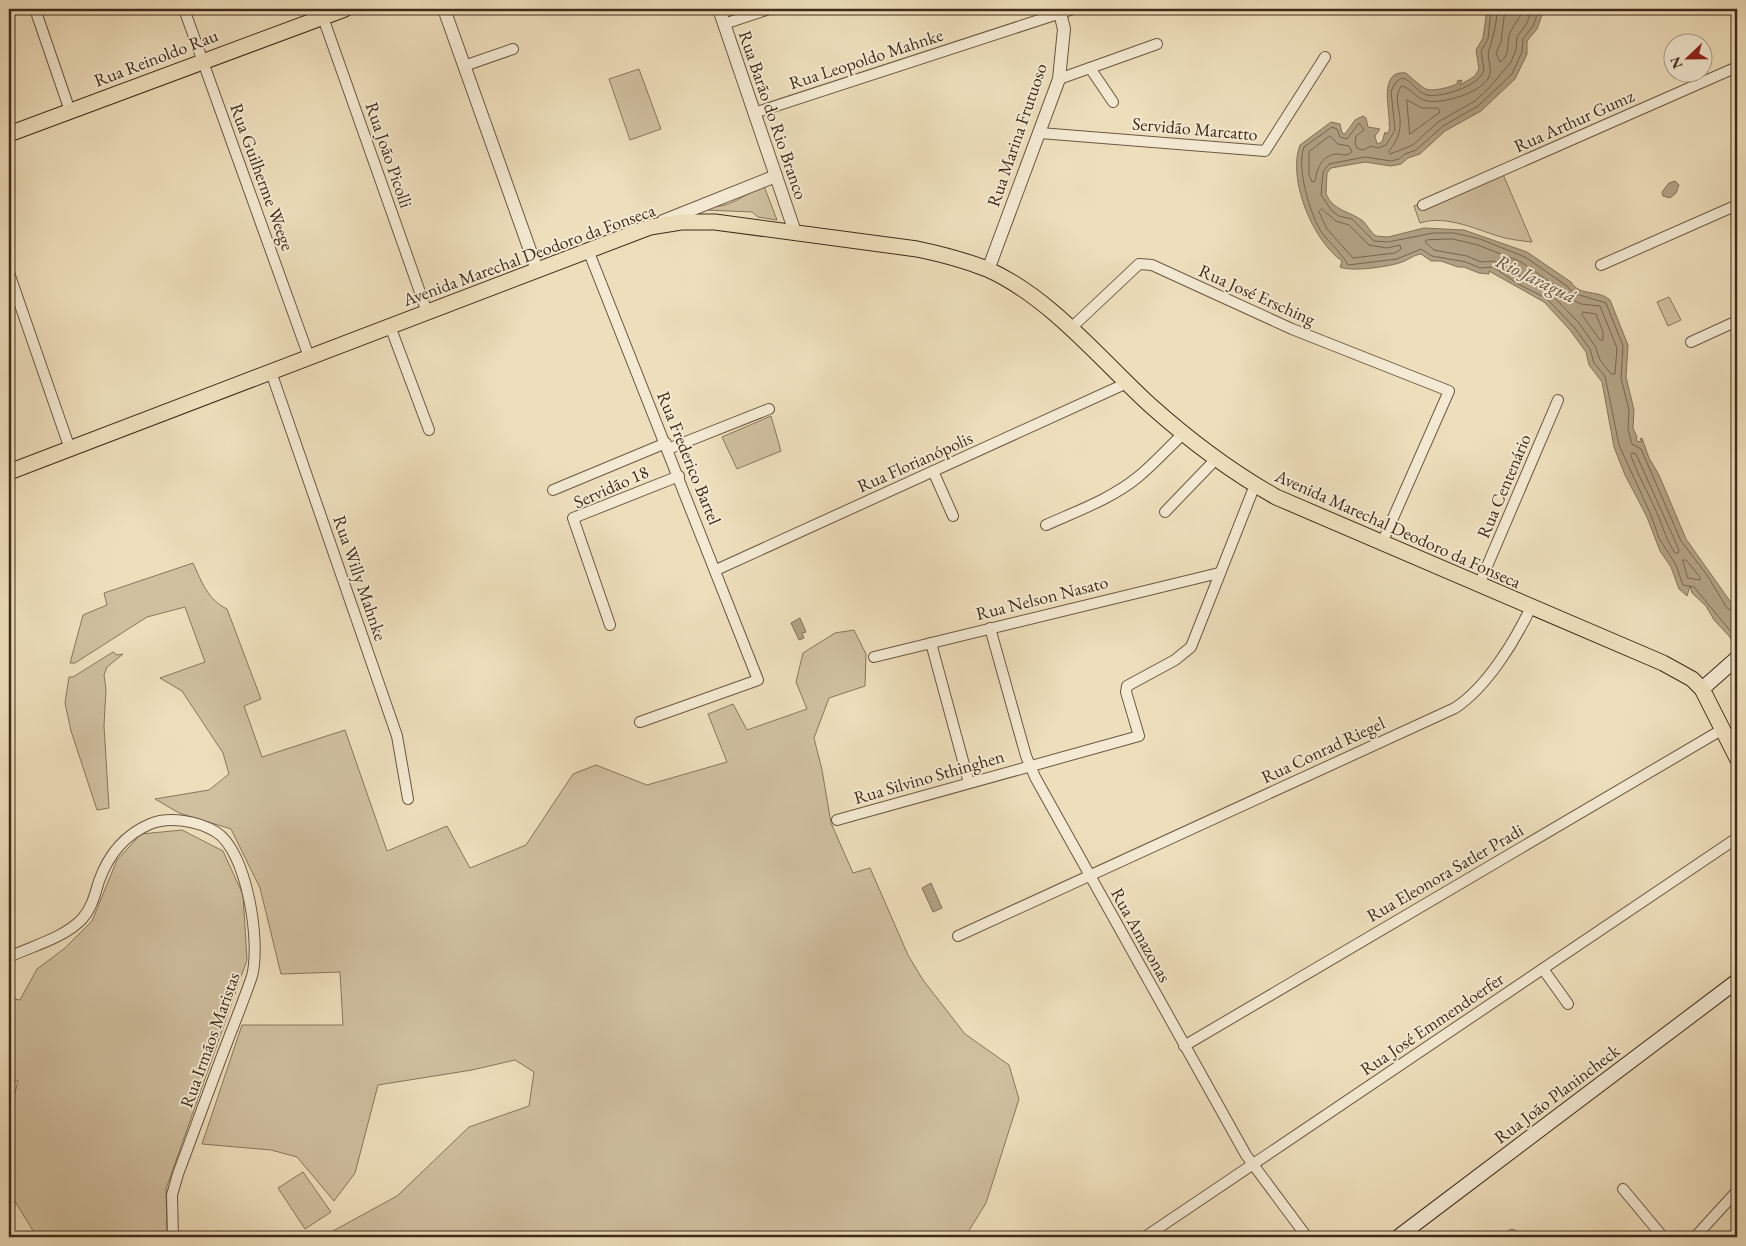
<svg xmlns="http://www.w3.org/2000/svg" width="1746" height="1246" viewBox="0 0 1746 1246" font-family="'EB Garamond',serif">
  <rect width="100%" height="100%" fill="#eedfbc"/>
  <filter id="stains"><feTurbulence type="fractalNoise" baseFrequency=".004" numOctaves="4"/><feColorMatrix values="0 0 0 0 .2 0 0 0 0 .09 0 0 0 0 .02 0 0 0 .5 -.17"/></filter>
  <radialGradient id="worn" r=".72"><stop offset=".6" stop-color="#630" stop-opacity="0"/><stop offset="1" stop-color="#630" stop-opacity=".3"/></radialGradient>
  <!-- green -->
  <g fill="#d0c0a0" stroke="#88765c">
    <path d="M639 69 661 129 630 140 609 79Z"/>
    <path d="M1502 172 1532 242C1523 241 1514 240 1505 238 1478 231 1448 214 1420 223L1414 206Z"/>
    <path d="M764 186 777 220 758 217 752 212 705 210 711 206C730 209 747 192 764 186Z"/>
    <path d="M1669 297 1681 320 1668 326 1657 302Z"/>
    <path d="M771 416 781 451 737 469 722 437Z"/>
    <path d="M193 563C202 582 207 599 227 609L261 699 244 706 262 757 345 730 387 851 447 826 470 868 526 845 573 774 596 765 647 785 727 762 708 714 733 704 747 730 807 709 796 682 803 653 835 633 854 630 866 654 865 686 829 698 814 738 822 770 831 823 853 873 870 868 908 955 923 980 965 1034 1009 1065 1019 1099 986 1203 965 1237H322L397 1196 469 1127 529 1106 534 1072 515 1060 472 1070 378 1085 355 1173 334 1201 297 1157 271 1150 202 1144 242 1025H343L340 972 281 974 260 888 231 829 179 813 155 799 209 790 229 774 223 753 182 691 160 678 205 662 185 607 147 617 75 663H70L83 615 107 605 104 593Z"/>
    <path d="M113 652 117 655 123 654 107 667 104 675 106 689 104 726 109 808 97 810 71 731 65 703 69 677H73Z"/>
    <path d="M182 830 223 851 243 895 247 960 166 1189 167 1237H37L11 1195 9 1196V1117L18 1081 9 1080V998L20 1000 37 969 65 948 92 921 117 860 141 834Z"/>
    <path d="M303 1172 331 1212 305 1229 278 1188Z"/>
  </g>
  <!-- water -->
  <g fill="#b2a285" stroke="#84725a">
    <path d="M1487 9H1544L1537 29 1527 41V54L1515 79 1481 111 1445 131 1420 154 1408 158 1401 164 1391 166 1365 162 1331 168 1327 173 1326 194C1333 211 1350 211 1363 221 1368 226 1370 232 1376 236L1388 237 1424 228 1464 230 1527 252 1571 282C1580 297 1598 289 1610 300L1628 345 1626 377 1634 410 1633 428 1637 437 1636 441 1642 442 1640 439 1642 438 1649 458 1659 475 1686 539 1737 611V649L1729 636 1714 620 1706 606 1692 593 1690 586 1687 596 1679 589 1671 567 1660 551 1647 517 1625 475 1614 447 1602 382 1589 365 1586 352 1570 330 1544 302 1489 271V274L1479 273 1464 267H1458L1441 261H1431L1421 254C1413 255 1407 261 1399 263 1386 267 1351 272 1340 267L1342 261C1313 241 1287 179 1300 145L1331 122 1340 124 1342 133 1345 134 1355 120 1363 116 1366 118 1368 127 1380 129 1375 136 1377 144 1382 142 1385 132 1387 134 1390 128C1388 124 1390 122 1389 117 1388 102 1381 70 1406 73 1412 78 1420 86 1426 89 1432 92 1453 87 1458 83L1457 81 1462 80 1460 85 1475 76 1479 69 1476 50 1483 38Z"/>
    <path d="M1675 181 1679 185 1676 193 1670 198 1663 196 1662 192 1669 183Z"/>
    <path d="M800 618 806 632 802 633 804 638 799 640 791 623Z"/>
    <path d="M931 883 942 908 933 912 922 888Z"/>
  </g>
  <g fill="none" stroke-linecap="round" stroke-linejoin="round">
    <!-- shore -->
    <g stroke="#78664f" stroke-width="1">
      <path d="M1491 9 1488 39 1481 51 1484 70C1480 86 1441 98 1427 95 1417 93 1412 80 1402 78L1396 82 1391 91 1395 130 1386 145 1378 148 1371 146 1363 150 1357 148 1355 143 1356 136 1364 130 1359 123 1347 139 1340 137 1337 129 1332 127 1304 147C1296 167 1310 215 1322 233 1330 244 1342 253 1348 265L1397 259 1421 249 1432 256 1466 262 1480 268 1493 267 1518 284 1546 298 1574 327 1590 349 1594 363 1605 376 1619 445 1651 515 1659 538 1676 565 1683 585 1694 587 1737 639"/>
      <path d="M1497 9C1497 23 1493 37 1489 50 1486 58 1493 67 1489 77 1481 93 1443 104 1427 101 1416 99 1411 87 1401 86 1389 105 1413 122 1389 151L1390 154 1413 145 1438 122 1475 101 1489 88 1511 62 1516 50 1517 37 1527 23 1532 9"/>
      <path d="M1505 9 1501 42 1496 53 1500 62C1511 55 1506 44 1510 33 1514 24 1520 18 1524 9"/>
      <path d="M1539 9 1533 26 1523 39 1522 52 1512 74 1478 106 1443 126 1416 150 1405 154 1399 159 1391 161 1365 157 1329 164 1323 172 1321 195 1332 211 1339 216 1352 219 1374 241 1388 242 1433 233H1454L1480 239 1525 257 1567 286 1573 293 1606 303 1623 346 1621 378 1629 410 1628 429 1632 444 1641 449 1681 541 1707 575 1727 608 1737 614"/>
      <path d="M1407 100 1422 108H1438L1440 112 1410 134Z"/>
      <path d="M1330 136 1338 144 1349 146 1352 152C1346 157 1343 154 1336 154 1321 156 1317 169 1315 181L1312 182 1309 175V152Z"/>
      <path d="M1322 209 1336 221 1349 225 1369 245 1387 248 1400 245 1401 249 1395 253 1353 258 1327 229 1319 212Z"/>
      <path d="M1453 239 1478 245 1521 262 1563 291 1569 298 1581 304 1600 306 1617 348 1615 374H1611L1600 360 1595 346 1579 323 1550 293 1494 261 1481 262 1467 256 1434 250 1425 242 1427 240Z"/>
      <path d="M1583 312 1596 314 1603 332V340H1600L1582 315Z"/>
      <path d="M1632 453 1636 454 1679 550 1678 553H1675C1666 540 1663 527 1657 513 1649 494 1638 476 1631 456Z"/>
      <path d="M1683 560H1686L1700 577V580L1688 578Z"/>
    </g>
    <!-- minor casing -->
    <g stroke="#6b5842" stroke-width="12">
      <g id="minor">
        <path d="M35 9 70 111"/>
        <path d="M184 9 309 357"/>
        <path d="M320 9 427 312"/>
        <path d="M724 24 769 9"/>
        <path d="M464 66 513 49"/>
        <path d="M1090 68 1113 102"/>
        <path d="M1059 79 1157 44"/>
        <path d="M754 113 1073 9"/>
        <path d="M1040 133 1265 151 1325 57"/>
        <path d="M1423 205 1737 67"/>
        <path d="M588 250 758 680 640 722"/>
        <path d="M1601 265 1737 205"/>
        <path d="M9 273 70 449"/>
        <path d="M390 326 429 430"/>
        <path d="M1070 329 1139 264 1152 265 1292 329 1449 391 1382 543"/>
        <path d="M1691 342 1737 321"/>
        <path d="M271 372 397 736 408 799"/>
        <path d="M668 449 769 409"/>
        <path d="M933 471 953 516"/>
        <path d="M553 490 666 443"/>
        <path d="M1165 512 1216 459"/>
        <path d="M1046 525C1077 511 1111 499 1138 477 1154 464 1168 448 1183 434"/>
        <path d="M716 570 1127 383"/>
        <path d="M1479 585 1558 400"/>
        <path d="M610 625 573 518 679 476"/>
        <path d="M990 628 1026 756 1035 777 1246 1155 1307 1237"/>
        <path d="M931 643 969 783"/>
        <path d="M874 657 1219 573"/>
        <path d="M837 820 1139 736 1126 692 1127 686 1175 660 1191 647 1255 485"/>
        <path d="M958 936 1455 708C1487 687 1515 641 1531 607"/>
        <path d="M9 957C32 946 64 938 82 919 92 908 95 894 99 881 108 856 124 835 150 824 169 816 198 821 216 832 247 851 261 942 252 976 245 997 236 1019 228 1040 211 1084 195 1129 178 1174L172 1195 173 1237"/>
        <path d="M1543 969 1568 1004"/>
        <path d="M1184 1046 1723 729"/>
        <path d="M1623 1189 1663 1237"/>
        <path d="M1512 1235 1514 1237"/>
        <path d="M1145 1237 1737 838"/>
        <path d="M1695 1237 1737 1191"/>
      </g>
    </g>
    <!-- tertiary casing -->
    <g stroke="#6b5842" stroke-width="14">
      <g id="tertiary">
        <path d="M444 9 537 270"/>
        <path d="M719 9 795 232"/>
        <path d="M663 221 776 176"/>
        <path d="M988 270 1059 79 1064 29 1059 9"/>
      </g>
    </g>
    <!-- secondary casing -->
    <g stroke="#3f2b19" stroke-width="16">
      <g id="secondary">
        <path d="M1702 689 1737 658"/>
        <path d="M1398 1237 1737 981"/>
      </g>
    </g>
    <!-- primary casing -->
    <g stroke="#3f2b19" stroke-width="17">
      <g id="primary">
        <path d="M9 134 345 9"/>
        <path d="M9 472 650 227 681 222H715L917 249C941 254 964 260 987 269 1050 297 1100 359 1150 405 1189 440 1230 471 1276 497L1663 663 1692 679 1702 689 1737 758"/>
      </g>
    </g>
    <!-- minor -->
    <use href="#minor" stroke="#f4ead3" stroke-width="10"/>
    <!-- tertiary -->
    <use href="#tertiary" stroke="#f4ead3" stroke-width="12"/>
    <!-- secondary -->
    <use href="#secondary" stroke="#f4ead3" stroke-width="14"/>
    <!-- primary -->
    <use href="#primary" stroke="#eedfbc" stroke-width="15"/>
  </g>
  <g text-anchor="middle" stroke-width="4" stroke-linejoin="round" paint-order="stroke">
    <!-- street labels -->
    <g font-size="18" fill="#3f2b19" stroke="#f4ead3">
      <text transform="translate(156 58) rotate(-21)" y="6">Rua Reinoldo Rau</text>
      <text transform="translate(866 59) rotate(-18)" y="6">Rua Leopoldo Mahnke</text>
      <text transform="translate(773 115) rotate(71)" y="6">Rua Barão do Rio Branco</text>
      <text transform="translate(1574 121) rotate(-24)" y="6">Rua Arthur Gumz</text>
      <text transform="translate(1195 129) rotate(5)" y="6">Servidão Marcatto</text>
      <text transform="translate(1017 135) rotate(-71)" y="6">Rua Marina Frutuoso</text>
      <text transform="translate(389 155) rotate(71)" y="6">Rua João Picolli</text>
      <text transform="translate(262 177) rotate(70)" y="6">Rua Guilherme Weege</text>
      <text transform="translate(529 255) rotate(-20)" y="6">Avenida Marechal Deodoro da Fonseca</text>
      <text transform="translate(1257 295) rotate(24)" y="6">Rua José Ersching</text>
      <text transform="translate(689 458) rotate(68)" y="6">Rua Frederico Bartel</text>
      <text transform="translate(915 462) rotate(-24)" y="6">Rua Florianópolis</text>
      <text transform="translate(1504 486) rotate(-67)" y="6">Rua Centenário</text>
      <text transform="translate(611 487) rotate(-24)" y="6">Servidão 18</text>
      <text transform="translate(1398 529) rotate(24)" y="6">Avenida Marechal Deodoro da Fonseca</text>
      <text transform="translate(360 578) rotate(71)" y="6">Rua Willy Mahnke</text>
      <text transform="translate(1042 598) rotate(-14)" y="6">Rua Nelson Nasato</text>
      <text transform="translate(1323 750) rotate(-25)" y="6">Rua Conrad Riegel</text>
      <text transform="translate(929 777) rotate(-16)" y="6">Rua Silvino Sthinghen</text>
      <text transform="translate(1445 873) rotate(-30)" y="6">Rua Eleonora Satler Pradi</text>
      <text transform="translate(1141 935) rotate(61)" y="6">Rua Amazonas</text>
      <text transform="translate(1432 1024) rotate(-34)" y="6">Rua José Emmendoerfer</text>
      <text transform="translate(210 1040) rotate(-70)" y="6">Rua Irmãos Maristas</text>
      <text transform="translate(1557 1094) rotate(-37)" y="6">Rua João Planincheck</text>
    </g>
    <!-- water labels -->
    <g font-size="19" font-style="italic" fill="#624f39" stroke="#f4ead3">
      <text transform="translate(1536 278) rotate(26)" y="7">Rio Jaraguá</text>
    </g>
  </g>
  <!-- margin -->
  <rect width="1746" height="1246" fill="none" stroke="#eedfbc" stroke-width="30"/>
  <rect x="10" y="10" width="1726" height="1226" fill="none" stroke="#3f2b19" stroke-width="2.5"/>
  <rect x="15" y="15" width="1716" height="1216" fill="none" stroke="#3f2b19"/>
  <!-- north arrow -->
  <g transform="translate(1688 58) rotate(248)"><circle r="24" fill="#f4ead3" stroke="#ac9e89"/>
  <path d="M0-4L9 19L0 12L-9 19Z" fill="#8f2418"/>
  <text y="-8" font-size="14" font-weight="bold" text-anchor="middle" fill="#3f2b19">N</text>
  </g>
  <rect width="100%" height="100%" filter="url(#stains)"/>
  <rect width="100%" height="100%" fill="url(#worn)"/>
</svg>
